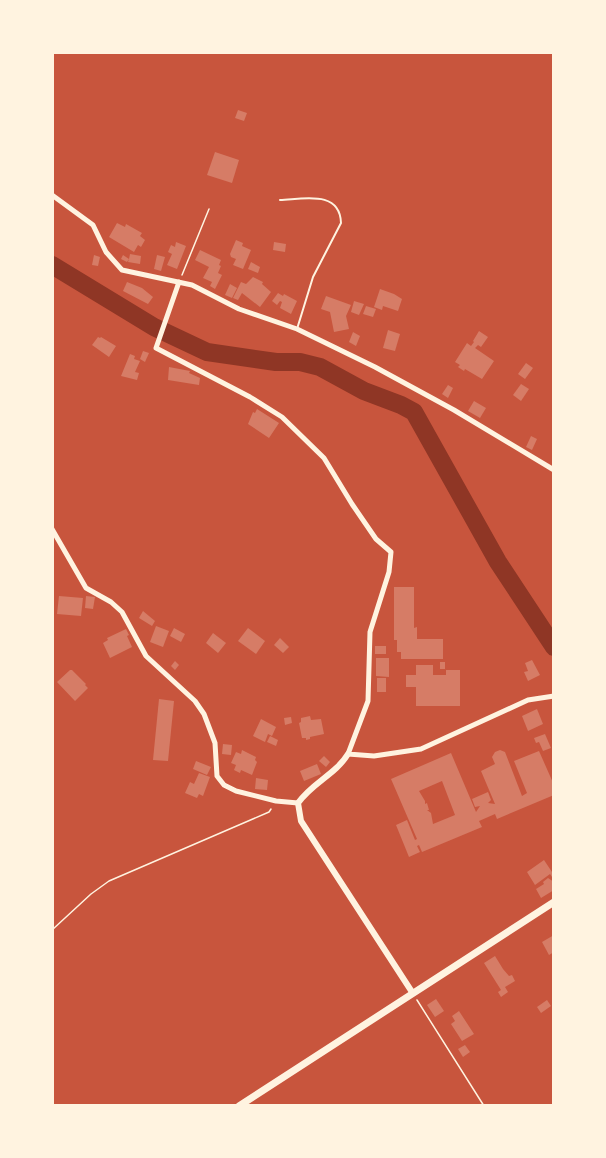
<svg xmlns="http://www.w3.org/2000/svg" width="606" height="1158" viewBox="0 0 606 1158" font-family="Montserrat,sans-serif">
  <rect width="100%" height="100%" fill="#c8553d"/>
  <g fill="none" stroke-linecap="round" stroke-linejoin="round">
    <!-- river -->
    <path stroke="#8f3625" stroke-width="18" d="M52 265 154 327 207 352 276 362H300L320 367 364 391 401 405 414 412 498 562 554 647"/>
  </g>
  <!-- building -->
  <g fill="#d67c66" fill-rule="evenodd">
    <path d="M238 110 247 113 244 121 235 118Z"/>
    <path d="M215 152 239 160 232 183 207 175Z"/>
    <path d="M117 223 125 227 126 224 142 233 140 236 145 240 141 247 138 245 134 252 109 237Z"/>
    <path d="M236 240 243 243 242 246 251 250 243 269 233 265 236 259 231 257 230 254Z"/>
    <path d="M176 242 186 246 177 269 167 265 172 254 168 252 171 245 175 247Z"/>
    <path d="M274 242 286 244 285 252 273 250Z"/>
    <path d="M200 250 221 260 219 265 221 266 218 273 222 275 215 289 210 286 212 282 203 278 209 267 195 260Z"/>
    <path d="M130 254 141 256 140 264 128 262 129 259 127 262 121 259 123 255 129 259Z"/>
    <path d="M94 255 100 257 98 266 92 265Z"/>
    <path d="M157 255 165 257 161 271 154 269Z"/>
    <path d="M251 262 260 267 258 273 248 269Z"/>
    <path d="M253 277 263 282 262 284 271 292 260 307 242 293 238 300 233 298 241 282 246 284Z"/>
    <path d="M127 282 142 288 153 297 148 304 123 291Z"/>
    <path d="M230 284 237 288 232 298 225 295Z"/>
    <path d="M380 289 394 294 402 299 398 311 383 306 382 310 374 307Z"/>
    <path d="M278 293 283 296 284 294 297 301 291 314 280 308 282 302 280 301 277 305 272 301Z"/>
    <path d="M326 296 351 305 346 316 349 329 334 332 330 312 321 309Z"/>
    <path d="M354 301 364 304 359 315 351 312Z"/>
    <path d="M366 306 376 309 373 317 363 314Z"/>
    <path d="M388 330 400 334 395 351 383 348Z"/>
    <path d="M479 331 488 337 481 347 478 345 475 348 494 361 482 379 465 369 464 371 458 367 460 365 455 362 467 343 471 346 474 342 473 341Z"/>
    <path d="M353 332 360 336 356 346 349 342Z"/>
    <path d="M98 337 100 338 101 337 116 346 109 357 92 345Z"/>
    <path d="M143 351 149 353 145 362 140 359Z"/>
    <path d="M130 354 135 356 134 359 140 361 135 372 139 373 137 380 121 376Z"/>
    <path d="M526 363 533 368 525 379 518 374Z"/>
    <path d="M169 367 190 371 189 373 200 378 199 385 168 380Z"/>
    <path d="M521 384 529 389 521 401 513 395Z"/>
    <path d="M448 385 453 388 448 398 442 394Z"/>
    <path d="M474 401 486 408 480 418 468 411Z"/>
    <path d="M257 409 279 423 269 438 248 424 253 412 255 413Z"/>
    <path d="M531 436 537 439 532 450 526 447Z"/>
    <path d="M394 587H414V628L417 627V639H443V659H401V652H397V640H394Z"/>
    <path d="M59 596 83 598 81 616 57 614Z"/>
    <path d="M86 596 95 597 93 609 85 608Z"/>
    <path d="M143 611 155 621 152 626 139 618Z"/>
    <path d="M156 626 169 631 163 647 150 642Z"/>
    <path d="M174 628 185 634 181 642 170 636Z"/>
    <path d="M248 628 265 641 256 654 238 641Z"/>
    <path d="M126 629 129 635 127 636 132 647 110 658 103 643 108 640 107 638Z"/>
    <path d="M213 633 226 643 218 653 206 643Z"/>
    <path d="M280 638 289 647 283 653 274 645Z"/>
    <rect x="375" y="646" width="11" height="8"/>
    <path d="M376 658H389V677L376 676Z"/>
    <path d="M532 660 540 675 528 681 524 672 528 671 525 663Z"/>
    <path d="M175 661 179 665 175 670 171 666Z"/>
    <rect x="440" y="662" width="5" height="7"/>
    <path d="M416 665H433V675H446V670H460V706H416V687H406V675H416Z"/>
    <path d="M70 670H72L86 684 85 685 88 688 75 701 57 682Z"/>
    <rect x="377" y="678" width="9" height="14"/>
    <path d="M159 699 174 701 168 761 153 760Z"/>
    <path d="M537 709 543 724 528 731 522 716Z"/>
    <path d="M310 716 311 720 321 719 324 734 310 737V739L306 740V738H302L299 723 301 722V718Z"/>
    <path d="M291 717 292 723 285 725 284 718Z"/>
    <path d="M261 719 276 727 272 736 268 734 265 742 253 736Z"/>
    <path d="M545 734 551 748 543 751 539 742 536 743 534 738Z"/>
    <path d="M270 736 278 740 276 746 267 742Z"/>
    <path d="M223 744 232 745 231 755 222 754Z"/>
    <path d="M242 750 256 757 255 760 257 762 252 775 241 770 240 773 234 770 236 765 231 763 236 752 241 754Z"/>
    <path d="M500 750 505 752 522 796 527 793 514 761 539 751 554 785V795L497 819 495 814 479 821 482 827 422 852 419 845 417 846 420 852 409 857 396 825 407 820 415 840 417 839 391 779 451 753 476 812 480 806 475 807 472 799 488 792 491 800 488 803 495 804 481 771 495 764 492 757 495 752ZM442 781 455 815 433 824 431 813 427 810H429L427 803 425 804V801L419 791Z"/>
    <path d="M324 756 330 762 326 767 319 761Z"/>
    <path d="M196 761 211 767 207 775 193 769Z"/>
    <path d="M317 764 321 774 304 781 300 771Z"/>
    <path d="M199 773 210 777 203 796 199 794 197 798 185 793 190 782 194 784Z"/>
    <path d="M256 778 268 780 267 790 255 789Z"/>
    <path d="M544 860 554 875V880L550 874 535 885 527 872Z"/>
    <path d="M548 878 554 882V890L541 898 536 889 544 884 543 882Z"/>
    <path d="M554 935V952L549 955 542 942Z"/>
    <path d="M495 956 503 969 509 976 512 975 515 981 505 987 508 992 501 997 498 992 501 990 484 963Z"/>
    <path d="M436 999 444 1011 435 1017 427 1005Z"/>
    <path d="M547 1000 551 1006 541 1013 537 1007Z"/>
    <path d="M459 1011 474 1034 462 1041 451 1024 455 1021 452 1016Z"/>
    <path d="M465 1045 470 1052 463 1057 458 1049Z"/>
  </g>
  <g fill="none" stroke-linecap="round" stroke-linejoin="round">
    <!-- path -->
    <g stroke="#fff3e0" stroke-width="1.5">
      <path d="M182 275 209 209"/>
      <path d="M52 930 91 894 109 881 269 812 271 809"/>
      <path d="M417 1000 484 1106"/>
    </g>
    <!-- service -->
    <path stroke="#fff3e0" stroke-width="2" d="M280 200C304 199 340 190 341 223L313 277 297 329"/>
    <!-- minor -->
    <g stroke="#fff3e0" stroke-width="5">
      <path d="M52 195 93 225 106 252 122 270 192 285 239 309 297 329 375 367 454 410 554 470"/>
      <path d="M179 282 156 348 250 397 282 417 324 458 352 504 376 539 391 552 389 572 370 632 368 701 348 754 374 756 421 749 528 700 554 696"/>
      <path d="M52 529 86 588 111 602 122 612 146 656 195 701 204 714 215 743 217 776 224 785 236 791 276 801 298 803"/>
    </g>
    <!-- tertiary -->
    <path stroke="#fff3e0" stroke-width="6" d="M348 754C335 775 313 782 298 803L301 821 412 992"/>
    <!-- secondary -->
    <path stroke="#fff3e0" stroke-width="7" d="M239 1106 554 902"/>
  </g>
  <!-- border -->
  <rect width="606" height="1158" fill="none" stroke="#fff3e0" stroke-width="108"/>
</svg>
